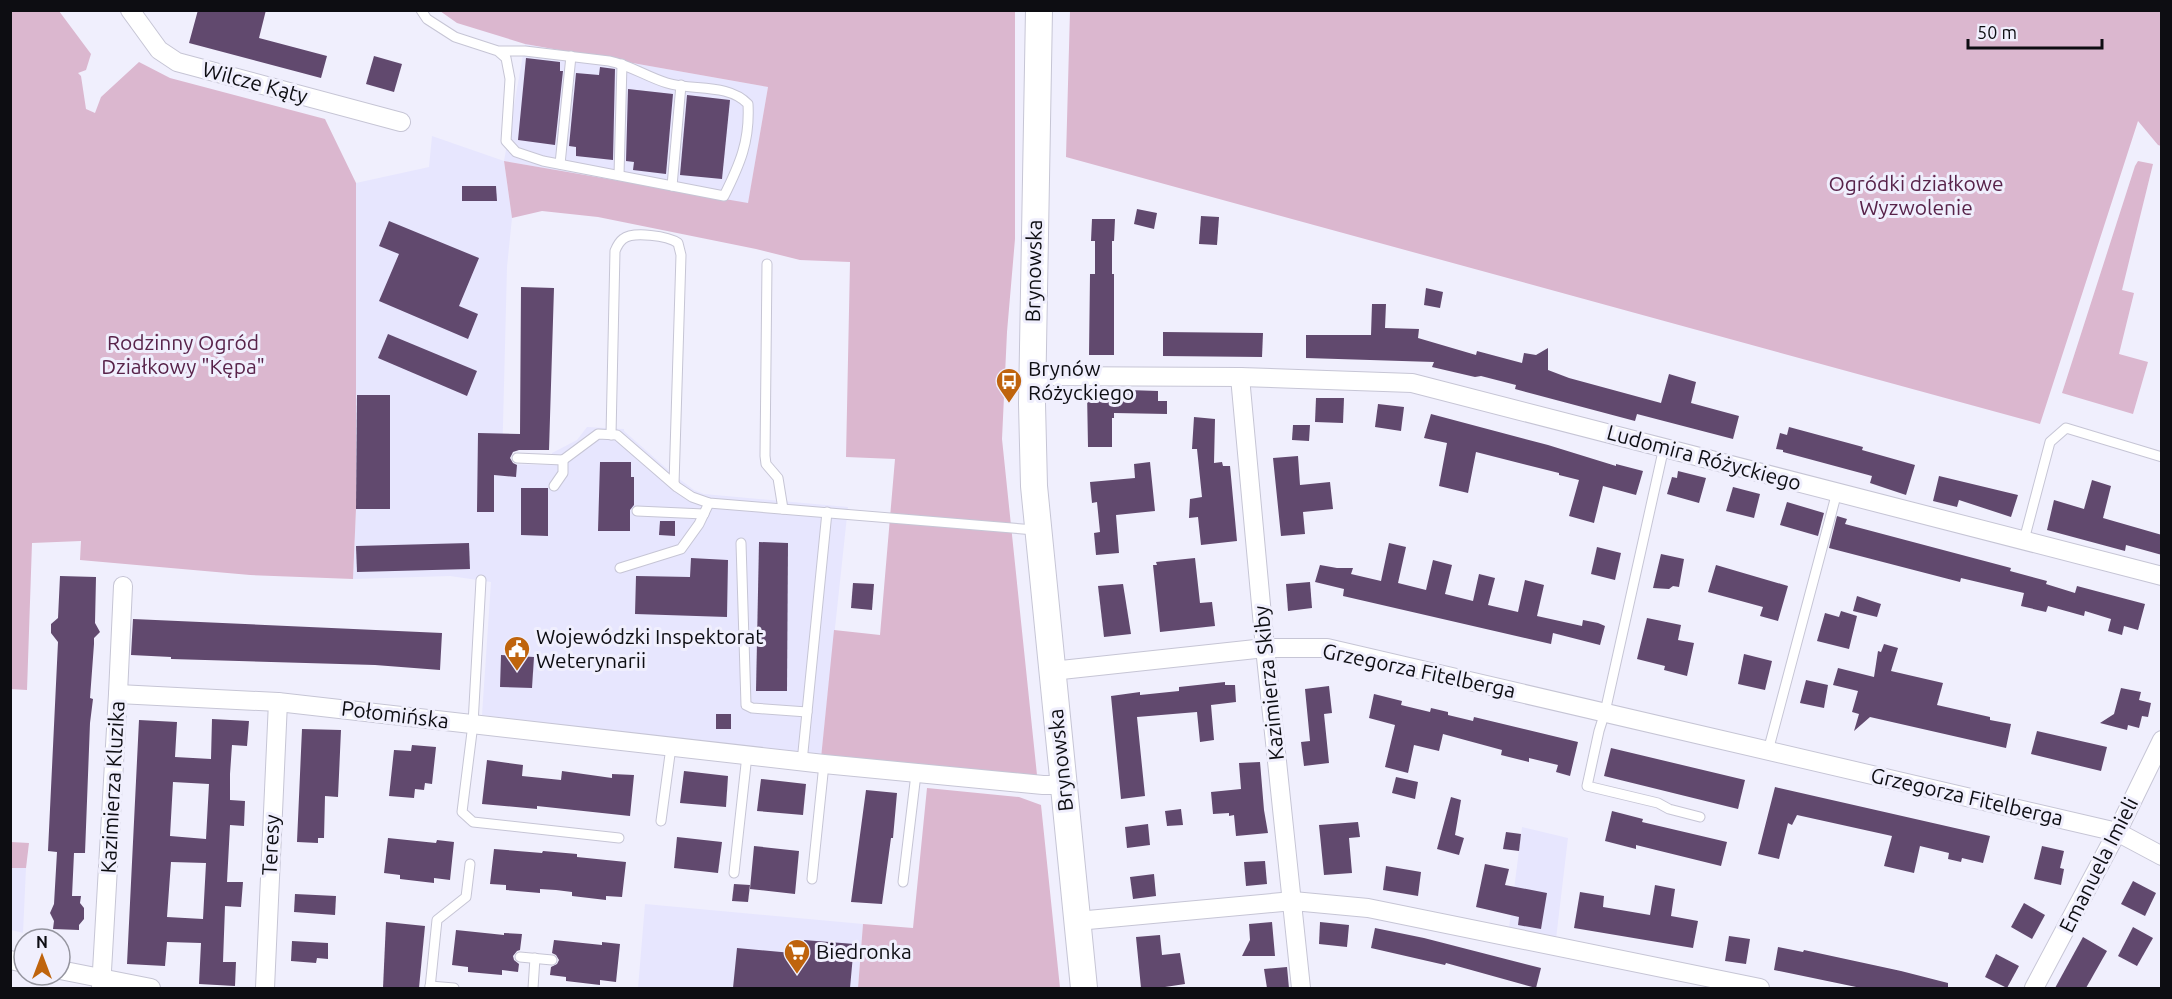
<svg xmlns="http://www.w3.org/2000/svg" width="2172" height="999" viewBox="0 0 2172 999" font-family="Ubuntu,sans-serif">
  <rect width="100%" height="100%" fill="#f0effd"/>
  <!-- built -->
  <g fill="#e7e6fe">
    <path d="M525 44 768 87 748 204 504 161 512 218 507 267 502 464 550 465 552 453 577 440 587 427 624 429V431L674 475 694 490 704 494 848 507 821 758 482 715 491 582 450 576 353 579 356 509V183L429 167 432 136 504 161Z"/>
    <path d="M1522 827 1568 838 1556 939 1509 928Z"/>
    <path d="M11 868H26L23 933 11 930Z"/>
    <path d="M645 904 863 924 858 988H638Z"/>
  </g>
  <!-- green -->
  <g fill="#dbb7cf">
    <path d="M10 11H59L91 54 86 70 78 73 81 76 86 109 95 113 101 97 139 62 170 78 325 119 356 183V509L353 579 250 575 80 560 81 541 32 543 27 690 10 689Z"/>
    <path d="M440 11H1015V239L1007 332 1002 439 1037 775 1020 776 821 758 834 630 880 635 895 459 846 457 850 262 800 260 756 249 598 217 542 211 512 218 504 161 748 203 768 87 525 44 457 23Z"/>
    <path d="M1070 11H2161V146L2158 145 2138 121 2040 424 1066 157Z"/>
    <path d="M2138 161 2153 164 2122 290 2134 293 2119 354 2148 362 2133 414 2062 393 2135 166Z"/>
    <path d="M927 788 1019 797 1041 805 1060 988H858L863 924 913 928Z"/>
    <path d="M11 842 29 843 26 868H11Z"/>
  </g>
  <!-- building -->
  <g fill="#61496e" fill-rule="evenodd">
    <path d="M198 10H266L259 38 327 56 321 78 189 43Z"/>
    <path d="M374 56 402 64 394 92 366 84Z"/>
    <path d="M526 58 560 62V71H563L555 145 518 140Z"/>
    <path d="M600 67 615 69 613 160 576 156V147L569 146 576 73 599 75Z"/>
    <path d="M628 89 673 94 666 174 633 170 634 162 626 161Z"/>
    <path d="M687 95 730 100 722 179 680 175Z"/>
    <path d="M462 186H496L497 201H462Z"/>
    <path d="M1137 209 1157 213 1154 229 1134 224Z"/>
    <path d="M1201 216 1219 217 1217 245 1199 244Z"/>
    <path d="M1092 219H1115L1114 241H1112V274H1114V355H1089L1090 274H1095V241H1091Z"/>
    <path d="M389 221 479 258 459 306 478 314 468 339 379 301 399 254 379 246Z"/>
    <path d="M521 287 554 288 549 450H519L513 452 510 458 513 463 517 465 516 477 494 475V512H477L478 433 520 434Z"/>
    <path d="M1426 288 1443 292 1440 308 1424 305Z"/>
    <path d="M1372 304H1386L1385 328 1419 329 1418 338 1476 355 1477 351 1522 363 1524 353 1536 355 1548 348V370L1569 378 1661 403 1669 374 1696 382 1691 403 1739 416 1733 439 1637 414 1635 421 1515 389 1516 385 1481 376 1475 377 1432 367 1434 362 1306 358V335H1371Z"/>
    <path d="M1163 332 1263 333 1262 357 1163 356Z"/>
    <path d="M388 334 477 371 467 396 378 358Z"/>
    <path d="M1128 390 1158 391V401H1167V414L1114 413V418H1112V447H1088L1087 391Z"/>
    <path d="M357 395H390V509H356Z"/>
    <path d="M1316 398H1344L1343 423 1315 422Z"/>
    <path d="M1378 404 1404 407 1401 431 1375 427Z"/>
    <path d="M1431 414 1548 445 1616 466V464L1643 471 1636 495 1603 486 1594 523 1569 516 1579 480 1559 475V473L1476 452 1468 493 1439 486 1447 443 1424 438Z"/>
    <path d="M1194 417 1215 419 1214 463 1222 462 1223 466H1230L1237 541 1201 545 1198 517 1189 518 1190 499 1202 497 1197 449H1192Z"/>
    <path d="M1293 425H1310L1309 441 1292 440Z"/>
    <path d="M1789 427 1863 447 1862 450 1915 465 1906 495 1870 483 1872 476 1783 452V450L1776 449 1780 433 1787 435Z"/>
    <path d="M1298 456 1300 485 1330 482 1333 509 1303 512 1305 534 1281 536 1273 458Z"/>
    <path d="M600 462H631V477H634V505L630 510V531H598Z"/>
    <path d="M1150 462 1155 511 1116 515 1119 553 1096 555 1094 533 1100 532 1097 502 1092 503 1090 482 1135 478 1134 464Z"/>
    <path d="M1678 471 1706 478 1699 503 1667 494 1672 477 1677 478Z"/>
    <path d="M1939 476 2018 495 2011 517 1959 500 1957 507 1933 501Z"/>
    <path d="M2092 480 2111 486 2103 518 2162 535V555L2126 545 2125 551 2047 530 2054 500 2084 509Z"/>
    <path d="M1733 487 1760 494 1754 518 1726 511Z"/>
    <path d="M521 488H548V536L521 535Z"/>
    <path d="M1787 502 1824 513 1818 536 1780 525Z"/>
    <path d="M1837 516 1847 519 1845 524 2011 568 2010 571 2047 581 2046 584 2075 593 2077 586 2145 604 2138 630 2124 626 2122 635 2108 631 2111 619 2085 611 2084 616 2048 606 2046 612 2021 606 2024 593 1961 578 1960 582 1829 548Z"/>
    <path d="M660 521H675V536L659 535Z"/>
    <path d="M759 542 788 543 787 691H756Z"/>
    <path d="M469 543 470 569 357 572 356 546Z"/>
    <path d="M1389 543 1406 547 1398 583 1426 590 1433 560 1452 565 1445 594 1473 601 1479 574 1495 578 1488 605 1518 612 1525 580 1544 585 1537 616 1582 626 1583 620 1598 623 1605 626 1600 645 1553 633 1551 644 1343 596 1344 589 1315 582 1320 565 1337 568H1353L1351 574 1381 581Z"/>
    <path d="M1597 547 1621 553 1615 580 1591 574Z"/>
    <path d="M1661 554 1684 559 1679 587 1673 586 1669 589 1653 588Z"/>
    <path d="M691 558 728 560 727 617 635 614 636 576 690 577Z"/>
    <path d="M1195 558 1200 603 1212 602 1215 626 1160 632 1153 565H1157L1156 562Z"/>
    <path d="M1716 565 1788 586 1778 621 1760 616 1763 607 1708 592Z"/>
    <path d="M60 576 96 577 95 623 100 632 94 638V644L90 698 93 699 90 723 85 853H74L72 896H81L80 903 84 908V919L79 925V930L53 929 54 921 50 913 54 904 57 852 48 851 58 642 51 633V624L58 618Z"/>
    <path d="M1310 582 1312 608 1288 611 1286 584Z"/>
    <path d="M853 583 874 584 872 610 851 608Z"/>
    <path d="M1123 584 1131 634 1104 637 1098 586Z"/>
    <path d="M1857 596 1881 604 1877 617 1853 611Z"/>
    <path d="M1841 611 1857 616 1849 649 1817 641 1825 613 1839 617Z"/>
    <path d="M1647 618 1681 625 1678 640 1694 643 1687 676 1664 670 1665 666 1637 659Z"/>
    <path d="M133 619 442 633 440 670 375 665 171 659V657L131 655Z"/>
    <path d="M1884 644 1898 648 1891 671 1943 683 1937 705 1990 717V720L2011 724 2006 748 1870 717 1854 731 1859 714 1852 712 1858 691 1833 685 1838 668 1874 677 1878 651 1881 652Z"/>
    <path d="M1744 654 1772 661 1765 690 1738 684Z"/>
    <path d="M501 655 534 657 532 688 500 687Z"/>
    <path d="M1806 680 1828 685 1824 708 1800 703Z"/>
    <path d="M1225 682V685H1235L1236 702 1211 705 1214 740 1200 742 1197 712 1137 717 1145 796 1121 799 1111 696 1140 692V695L1179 691V687Z"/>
    <path d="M1329 686 1332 713 1324 714 1329 763 1304 766 1301 742 1310 741 1305 689Z"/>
    <path d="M2121 688 2141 692 2139 700 2151 703 2148 717 2142 716 2139 728 2128 725 2127 730 2100 723 2114 714Z"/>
    <path d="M1374 694 1402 701 1401 705 1430 712 1431 708 1448 712V715L1473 721 1474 717 1578 742 1570 776 1556 772 1558 765 1529 758V762L1501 755 1502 750 1443 734 1439 751 1414 745 1408 773 1385 767 1395 725 1369 718Z"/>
    <rect x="716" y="714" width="15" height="15"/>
    <path d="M212 719 249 721 247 746 232 745 230 774V800L245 801 244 826 230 825 227 882H243L241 907 225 906 223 962H236L235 986 199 984 201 943 167 942 165 966 127 964 139 720 177 722 175 757 211 759ZM173 782 209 784 206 839 170 836ZM171 862 206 863 203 919 167 917Z"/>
    <path d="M302 729 341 730 338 797 325 796 324 838H318V843L297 842Z"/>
    <path d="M2037 731 2107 747 2101 771 2031 754Z"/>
    <path d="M412 745 436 747 432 784 425 783 424 790 415 789 414 798 389 796 394 750 411 751Z"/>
    <path d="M1611 748 1745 780 1738 809 1604 776Z"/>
    <path d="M487 760 523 765 522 776 561 780 562 771 612 778V774L634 775 630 816 537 806V809L482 804Z"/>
    <path d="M1260 762 1264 810 1268 833 1236 836 1234 815 1229 816V813L1213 814 1211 792 1241 789 1239 763Z"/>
    <path d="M684 771 728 776 726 807 680 803Z"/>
    <path d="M1396 777 1418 782 1415 799 1392 793Z"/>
    <path d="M761 779 806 784 803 815 757 811Z"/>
    <path d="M1775 787 1990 836 1983 863 1962 858 1961 862 1948 859 1949 853 1920 846 1914 873 1884 866 1892 836 1797 815 1792 825 1788 823 1779 859 1758 854Z"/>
    <path d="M866 790 897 793 893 838H891L882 904 851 902Z"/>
    <path d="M1451 797 1461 800 1455 835 1464 838 1459 855 1437 849Z"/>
    <path d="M1181 809 1183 825 1167 826 1165 811Z"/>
    <path d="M1612 811 1643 819 1642 822 1727 842 1721 866 1636 845V849L1605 841Z"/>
    <path d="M1358 822 1360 837 1349 838 1352 873 1324 875 1319 825Z"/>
    <path d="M1148 824 1150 845 1127 848 1125 827Z"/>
    <path d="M1506 832 1521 834 1519 851 1503 849Z"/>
    <path d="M677 837 722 842 718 873 674 868Z"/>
    <path d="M388 838 436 843 437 840 454 842 450 880 434 878V883L400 879V875L384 873Z"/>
    <path d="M754 846 799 851 795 894 750 889Z"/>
    <path d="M2042 846 2064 851 2060 868 2064 869 2061 885 2034 879Z"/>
    <path d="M494 849 542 853 543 851 577 854V857L626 862 622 897 606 896V900L572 896V892L556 890 540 889V893L506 890V885L490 884Z"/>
    <path d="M1265 861 1267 884 1246 886 1244 862Z"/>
    <path d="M1485 864 1509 869 1505 885 1547 893 1541 929 1518 925 1519 917 1476 907Z"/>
    <path d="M1386 866 1421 872 1418 896 1383 890Z"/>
    <path d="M1154 874 1156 896 1133 899 1130 877Z"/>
    <path d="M2133 881 2156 893 2145 916 2121 904Z"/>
    <path d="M734 884 750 885 748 902 732 901Z"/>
    <path d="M1655 885 1675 889 1671 916 1698 921 1693 948 1574 928 1580 892 1604 896 1603 907 1650 915Z"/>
    <path d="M295 894 336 896 335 915 294 912Z"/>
    <path d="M2024 903 2045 915 2032 939 2011 927Z"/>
    <path d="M386 922 425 926 419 988H383Z"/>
    <path d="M1272 922 1275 956H1242L1250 940 1249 924Z"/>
    <path d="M1320 922 1349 925 1347 947 1319 944Z"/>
    <path d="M2133 927 2153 938 2137 966 2118 956Z"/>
    <path d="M1375 928 1424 938 1541 968 1536 988 1446 963 1445 965 1371 948Z"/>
    <path d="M456 930 504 935V933L522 934 520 950 517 951 513 956 514 960 519 964 518 972 502 970V975L468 972V967L452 965Z"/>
    <path d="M1160 935 1162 955 1180 953 1185 984 1165 987V988H1141L1136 937Z"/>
    <path d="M1729 936 1750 939 1746 964 1725 961Z"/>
    <path d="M2083 937 2107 951 2086 988H2055Z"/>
    <path d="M554 940 602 945V942L620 944 616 982 600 980V985L566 981V977L550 975 551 967 557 964 559 960 556 955 552 953Z"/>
    <path d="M804 940 854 944 850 988H733L737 948 803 954Z"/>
    <path d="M292 941 328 943V959L317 958 316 963 291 961Z"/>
    <path d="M1778 947 1803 952 1804 950 1901 971 1948 983V988H1861L1774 970Z"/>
    <path d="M1996 954 2019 966 2007 988 1985 977Z"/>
    <path d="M1287 967 1289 988H1267L1264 969Z"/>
  </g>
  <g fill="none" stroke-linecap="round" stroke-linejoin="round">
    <!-- lane casing -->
    <g stroke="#c6c5d5" stroke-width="11">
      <g id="lane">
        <path d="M421 10 427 19 455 37 498 51H525L609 61C630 65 647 77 667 83 693 91 728 83 748 104 750 141 740 164 724 196L543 161 516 152 506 141 510 79 506 58 498 51"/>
        <path d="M560 164 571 56"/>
        <path d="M619 175 622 64"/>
        <path d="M672 186 681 85"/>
        <path d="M767 264 765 456 766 464 778 478 783 509"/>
        <path d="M611 435 615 251C617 246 619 242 623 239 633 231 668 236 678 243L681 255 674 484"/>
        <path d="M1664 447 1605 712 1599 731 1587 786 1658 803 1669 809 1700 817"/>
        <path d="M517 458 563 460"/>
        <path d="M563 460 598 434 617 435 677 487 692 497 709 503 1035 530"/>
        <path d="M554 486 563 473V460"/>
        <path d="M637 511 704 514"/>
        <path d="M2024 540 2050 442 2066 428 2162 457"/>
        <path d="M741 543 746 705 752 708 807 712"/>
        <path d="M620 568 681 549 699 524 709 503"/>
        <path d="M481 580 473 724 462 812 473 822 619 838"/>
        <path d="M1768 751 1837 492"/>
        <path d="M802 762 827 512"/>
        <path d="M661 821 671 747"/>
        <path d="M734 873 747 755"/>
        <path d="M812 879 824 764"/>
        <path d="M903 882 916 774"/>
        <path d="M520 957 552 960"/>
        <path d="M430 986 454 988"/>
        <path d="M430 988 437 920 466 897 470 864"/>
        <path d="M533 988 535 958"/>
      </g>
    </g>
    <!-- street casing -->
    <g stroke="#c6c5d5" stroke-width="20">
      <g id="street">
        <path d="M130 10 159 50 177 62 401 122"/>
        <path d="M1032 376 1240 377 1412 383 2162 576"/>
        <path d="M1240 377 1265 648 1301 988"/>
        <path d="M1052 671 1265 648H1327L2117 832 2162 856"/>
        <path d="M118 694 278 702 824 764 1043 785H1063"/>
        <path d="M1077 921 1293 901 1368 908 1760 988"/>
        <path d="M10 960 24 963"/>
        <path d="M60 970 151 988"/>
        <path d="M101 988 118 694 123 586"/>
        <path d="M265 988 278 702"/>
        <path d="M2034 988 2117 832 2162 740"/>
      </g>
    </g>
    <!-- secondary casing -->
    <g stroke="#c6c5d5" stroke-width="28">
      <path id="secondary" d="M1039 10 1032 404 1034 486 1084 988"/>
    </g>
    <!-- lane -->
    <use href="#lane" stroke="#fff" stroke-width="9"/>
    <!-- street -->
    <use href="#street" stroke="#fff" stroke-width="18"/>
    <!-- secondary -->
    <use href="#secondary" stroke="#fff" stroke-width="26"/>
  </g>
  <!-- icons -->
  <defs>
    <g id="bus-pin" transform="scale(1.35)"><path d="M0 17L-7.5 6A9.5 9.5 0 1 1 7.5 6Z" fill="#bf640d" stroke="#f0effd"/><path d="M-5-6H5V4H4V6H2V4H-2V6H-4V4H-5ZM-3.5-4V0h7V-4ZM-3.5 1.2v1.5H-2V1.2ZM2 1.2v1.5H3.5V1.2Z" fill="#fff"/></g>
    <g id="civic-pin" transform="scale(1.35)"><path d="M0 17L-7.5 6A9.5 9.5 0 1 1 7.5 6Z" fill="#bf640d" stroke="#f0effd"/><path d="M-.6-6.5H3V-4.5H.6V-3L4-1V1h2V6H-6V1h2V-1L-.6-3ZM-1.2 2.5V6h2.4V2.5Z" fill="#fff"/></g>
    <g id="supermarket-pin" transform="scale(1.35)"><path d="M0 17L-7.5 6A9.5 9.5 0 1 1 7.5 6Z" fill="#bf640d" stroke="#f0effd"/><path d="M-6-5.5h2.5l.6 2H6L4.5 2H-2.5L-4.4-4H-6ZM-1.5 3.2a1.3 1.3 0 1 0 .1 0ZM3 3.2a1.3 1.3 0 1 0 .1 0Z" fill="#fff"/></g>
  </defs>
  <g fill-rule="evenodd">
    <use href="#bus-pin" x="1009" y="381"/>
    <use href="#civic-pin" x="517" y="649"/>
    <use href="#supermarket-pin" x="797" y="952"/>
  </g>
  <g text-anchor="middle" stroke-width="6" stroke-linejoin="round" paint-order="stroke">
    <!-- street labels -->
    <g font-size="21" fill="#0d0d12" stroke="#f0effd">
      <text transform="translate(255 83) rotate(15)" y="7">Wilcze Kąty</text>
      <text transform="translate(1034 271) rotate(-89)" y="7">Brynowska</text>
      <text transform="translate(1704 458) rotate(15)" y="7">Ludomira Różyckiego</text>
      <text transform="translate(1419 671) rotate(12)" y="7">Grzegorza Fitelberga</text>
      <text transform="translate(1269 683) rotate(-96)" y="7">Kazimierza Skiby</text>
      <text transform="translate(395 715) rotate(7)" y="7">Połomińska</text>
      <text transform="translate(1061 760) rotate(-96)" y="7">Brynowska</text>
      <text transform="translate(113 787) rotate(-87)" y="7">Kazimierza Kluzika</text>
      <text transform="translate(1967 797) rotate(13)" y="7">Grzegorza Fitelberga</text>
      <text transform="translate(271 845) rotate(-87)" y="7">Teresy</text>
      <text transform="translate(2099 865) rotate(-63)" y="7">Emanuela Imieli</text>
    </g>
    <!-- park labels -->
    <g font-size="21" fill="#58234a" stroke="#f0effd">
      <text x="1916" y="191">Ogródki działkowe<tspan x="1916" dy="24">Wyzwolenie</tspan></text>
      <text x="183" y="350">Rodzinny Ogród<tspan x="183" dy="24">Działkowy "Kępa"</tspan></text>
    </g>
    <!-- poi labels -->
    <g font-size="21" fill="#0d0d12" stroke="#f0effd" text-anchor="start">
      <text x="1028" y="376">Brynów<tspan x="1028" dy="24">Różyckiego</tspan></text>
      <text x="536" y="644">Wojewódzki Inspektorat<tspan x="536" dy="24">Weterynarii</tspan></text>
      <text x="816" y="959">Biedronka</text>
    </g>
  </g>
  <!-- border -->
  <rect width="2172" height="999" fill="none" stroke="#0d0d12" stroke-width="24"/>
  <!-- north arrow -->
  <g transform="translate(42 957)"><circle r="28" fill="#f0effd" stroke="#95959f" stroke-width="1.5"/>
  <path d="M0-4.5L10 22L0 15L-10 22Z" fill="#bf640d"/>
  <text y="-9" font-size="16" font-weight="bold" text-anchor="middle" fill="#0d0d12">N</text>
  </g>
  <!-- scale -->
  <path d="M1968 39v9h134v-9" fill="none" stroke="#0d0d12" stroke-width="3"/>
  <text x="1977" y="39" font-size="18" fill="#0d0d12" stroke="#f0effd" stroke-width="4.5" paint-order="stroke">50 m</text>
</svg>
